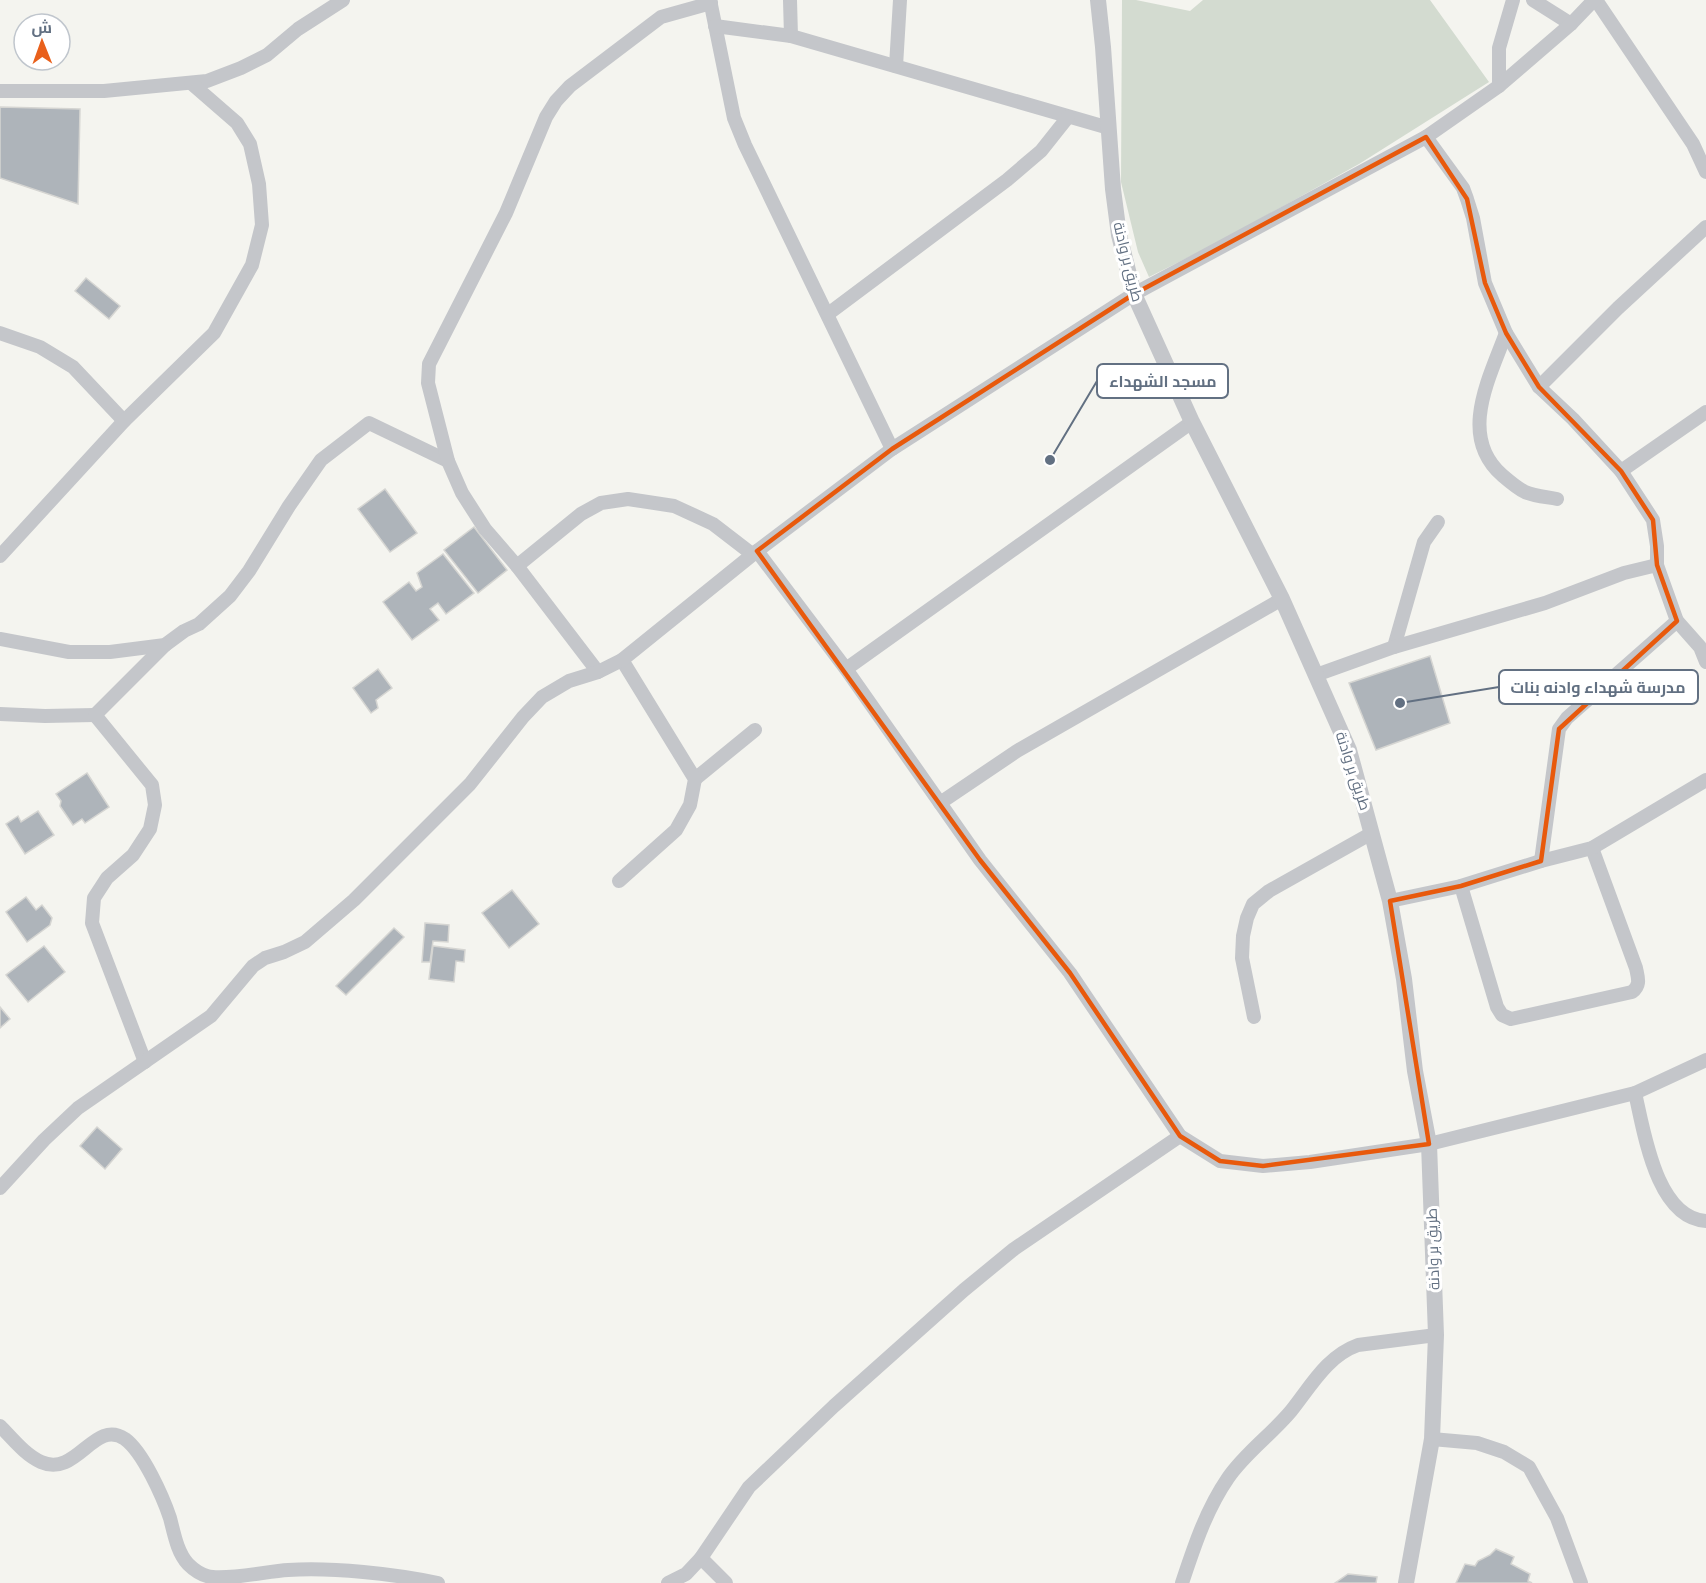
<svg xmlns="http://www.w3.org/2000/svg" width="1706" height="1583" viewBox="0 0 1706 1583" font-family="'Archivo Narrow',Cairo,sans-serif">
  <rect width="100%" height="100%" fill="#f4f4ef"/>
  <!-- green -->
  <path fill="#d3dbd0" d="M1122 0H1136L1190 11 1203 0H1430L1489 82 1359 164 1215 244 1149 277 1138 252 1121 182Z"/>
  <!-- building -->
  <g fill="#aeb4ba" stroke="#d5d5d2" stroke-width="1.5">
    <path d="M0 107 80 109 78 204 0 178Z"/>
    <path d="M86 278 120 306 109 319 75 291Z"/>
    <path d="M385 489 417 533 390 552 358 509Z"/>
    <path d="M474 527 507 570 478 593 444 550Z"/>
    <path d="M443 554 474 593 446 614 438 603 430 609 439 620 412 640 383 602 409 582 416 591 422 587 417 573Z"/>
    <path d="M1430 656 1450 723 1376 750 1349 683Z"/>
    <path d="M378 669 392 688 376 700 378 708 371 713 353 688Z"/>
    <path d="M87 773 109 807 85 823 82 819 73 825 60 806 61 801 56 794Z"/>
    <path d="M38 811 54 835 25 854 6 824 18 816 21 822Z"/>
    <path d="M512 890 539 924 509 948 482 913Z"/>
    <path d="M26 897 36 910 42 905 52 918 50 925 27 942 6 912Z"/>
    <path d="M425 923 449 925 448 942 433 941 430 962H422Z"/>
    <path d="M394 928 404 937 346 995 336 986Z"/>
    <path d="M44 946 65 972 28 1002 6 975Z"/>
    <path d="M433 946 465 950 464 962 456 961 454 982 429 979Z"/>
    <path d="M0 1007 10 1019 0 1028Z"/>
    <path d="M97 1127 122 1149 105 1169 80 1146Z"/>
    <path d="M1496 1549 1514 1557 1511 1564 1530 1574 1528 1581 1532 1583H1456L1465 1564 1475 1566 1478 1561 1490 1555Z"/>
    <path d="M1348 1574 1377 1577 1376 1583H1335Z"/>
  </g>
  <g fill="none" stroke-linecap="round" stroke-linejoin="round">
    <!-- minor -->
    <g stroke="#c4c6ca" stroke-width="14">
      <path d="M710 0 734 118 745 145 892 449"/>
      <path d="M790 0 791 36"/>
      <path d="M1533 0 1571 24"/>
      <path d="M1596 0 1693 144 1706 172"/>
      <path d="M715 26 791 36 1109 128"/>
      <path d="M896 66 900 0"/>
      <path d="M1499 86V48L1513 0"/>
      <path d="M0 91H104L207 81 241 68 267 55 298 29 343 0"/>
      <path d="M1426 137 1463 188 1467 199 1473 218 1485 283 1506 333 1539 387 1573 419 1621 471 1653 520 1657 546V565L1677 621 1700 647 1706 662"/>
      <path d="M828 314 1007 180 1041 151 1068 117"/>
      <path d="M0 333 40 347 73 367 124 421"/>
      <path d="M1506 333C1489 379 1458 436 1502 475 1509 481 1517 488 1525 492 1534 496 1547 497 1557 499"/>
      <path d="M1539 387 1618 308 1706 227"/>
      <path d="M1621 471 1706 412"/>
      <path d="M757 551 846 669 980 860 1070 973 1180 1136 1220 1161 1263 1166 1310 1162 1429 1144 1635 1093 1706 1060"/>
      <path d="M0 556 124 421 214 333 252 265 262 225 259 184 250 144 237 123 191 83"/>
      <path d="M517 566 581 514 601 503 628 499 674 506 713 524 752 554"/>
      <path d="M0 639 69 652H110L165 645 184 631 199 624 230 596 249 571 289 506 321 460 369 423 448 461"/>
      <path d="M1394 647 1424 542 1438 522"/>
      <path d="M846 669 1192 422"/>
      <path d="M598 672 517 566 485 529 462 493 448 461 428 383 429 364 506 213 546 117 556 101 570 86 661 17 711 3"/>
      <path d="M1316 675 1394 647 1545 603 1624 573 1657 565"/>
      <path d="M0 714 45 716 95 715"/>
      <path d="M695 779 755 730"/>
      <path d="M940 803 1017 751 1282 599"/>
      <path d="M1541 861 1559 729 1567 718 1677 621"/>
      <path d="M619 881 676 830 690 805 695 779 622 660"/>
      <path d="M1461 886 1497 1007 1502 1015 1511 1019 1632 992C1641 985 1638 978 1636 968L1592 848"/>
      <path d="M1390 901 1461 886 1541 861 1592 848 1706 780"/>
      <path d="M1254 1017 1242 958 1243 936 1247 918 1253 904 1269 891 1372 833"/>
      <path d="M145 1062 92 923 94 898 107 878 133 855 150 829 155 805 152 785 95 715 165 645"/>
      <path d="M1635 1093C1644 1131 1656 1218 1706 1221"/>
      <path d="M0 1188 44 1140 78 1108 211 1016 253 966 265 958 284 952 305 942 354 900 470 784 523 717 542 697 569 681 598 672 622 660 757 551 892 449 1134 294 1426 137 1499 86 1571 24 1594 0"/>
      <path d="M0 1426C12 1438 25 1455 41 1462 77 1478 94 1418 125 1439 143 1452 163 1497 170 1518 174 1533 177 1552 188 1564 193 1569 200 1574 207 1576 225 1581 268 1571 288 1570 333 1567 394 1574 438 1583"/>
      <path d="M1432 1439 1477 1443 1504 1452 1529 1467 1557 1518 1581 1583"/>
      <path d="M701 1558 726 1583"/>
      <path d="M668 1583 686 1574 701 1558 749 1487 834 1406 964 1290 1014 1249 1180 1136"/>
      <path d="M1182 1583C1194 1547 1206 1510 1228 1478 1245 1453 1271 1435 1291 1411 1311 1386 1327 1356 1358 1345L1436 1335"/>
    </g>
    <!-- tertiary -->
    <path stroke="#c4c6ca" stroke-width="16" d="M1098 0 1103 47 1113 189 1119 235 1134 294 1192 422 1282 599 1349 750 1390 901 1404 979 1415 1071 1429 1144 1436 1335 1432 1439 1406 1583"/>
  </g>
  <!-- marked area -->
  <path fill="none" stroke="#e8590c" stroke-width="4.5" stroke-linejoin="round" d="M1426 137 1467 199 1485 283 1506 333 1539 387 1621 471 1653 520 1657 565 1677 621 1559 729 1541 861 1461 886 1390 901 1429 1144 1263 1166 1220 1161 1180 1136 1070 973 980 860 757 551 892 449 1134 294Z"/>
  <g text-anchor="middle" stroke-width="6" stroke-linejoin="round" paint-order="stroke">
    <!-- street labels -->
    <g font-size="15" fill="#627082" stroke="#fff">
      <text transform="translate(1128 262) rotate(76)" y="5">طريق بر وادنة</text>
      <text transform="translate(1353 771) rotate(72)" y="5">طريق بر وادنة</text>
      <text transform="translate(1433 1249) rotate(-92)" y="5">طريق بر وادنة</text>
    </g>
  </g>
  <!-- callouts -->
  <path fill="none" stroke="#627082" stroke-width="2" d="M1050 460L1097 381M1400 703L1499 687"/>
  <g fill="#627082" stroke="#fff" stroke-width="2">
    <circle cx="1050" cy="460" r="6"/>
    <circle cx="1400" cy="703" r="6"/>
  </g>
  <g fill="#fff" stroke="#627082" stroke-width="2">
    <rect x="1097" y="364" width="131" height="34" rx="6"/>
    <rect x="1499" y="670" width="199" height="34" rx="6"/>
  </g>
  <g font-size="16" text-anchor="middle" font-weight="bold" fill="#627082">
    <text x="1163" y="387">مسجد الشهداء</text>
    <text x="1598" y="693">مدرسة شهداء وادنه بنات</text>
  </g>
  <!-- north arrow -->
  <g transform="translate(42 42) rotate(359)"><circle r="28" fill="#ffffff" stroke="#c0c6cd" stroke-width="1.5"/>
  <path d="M0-4.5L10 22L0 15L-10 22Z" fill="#e9601b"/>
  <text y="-9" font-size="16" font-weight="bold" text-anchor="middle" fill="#627082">ش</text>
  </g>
</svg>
